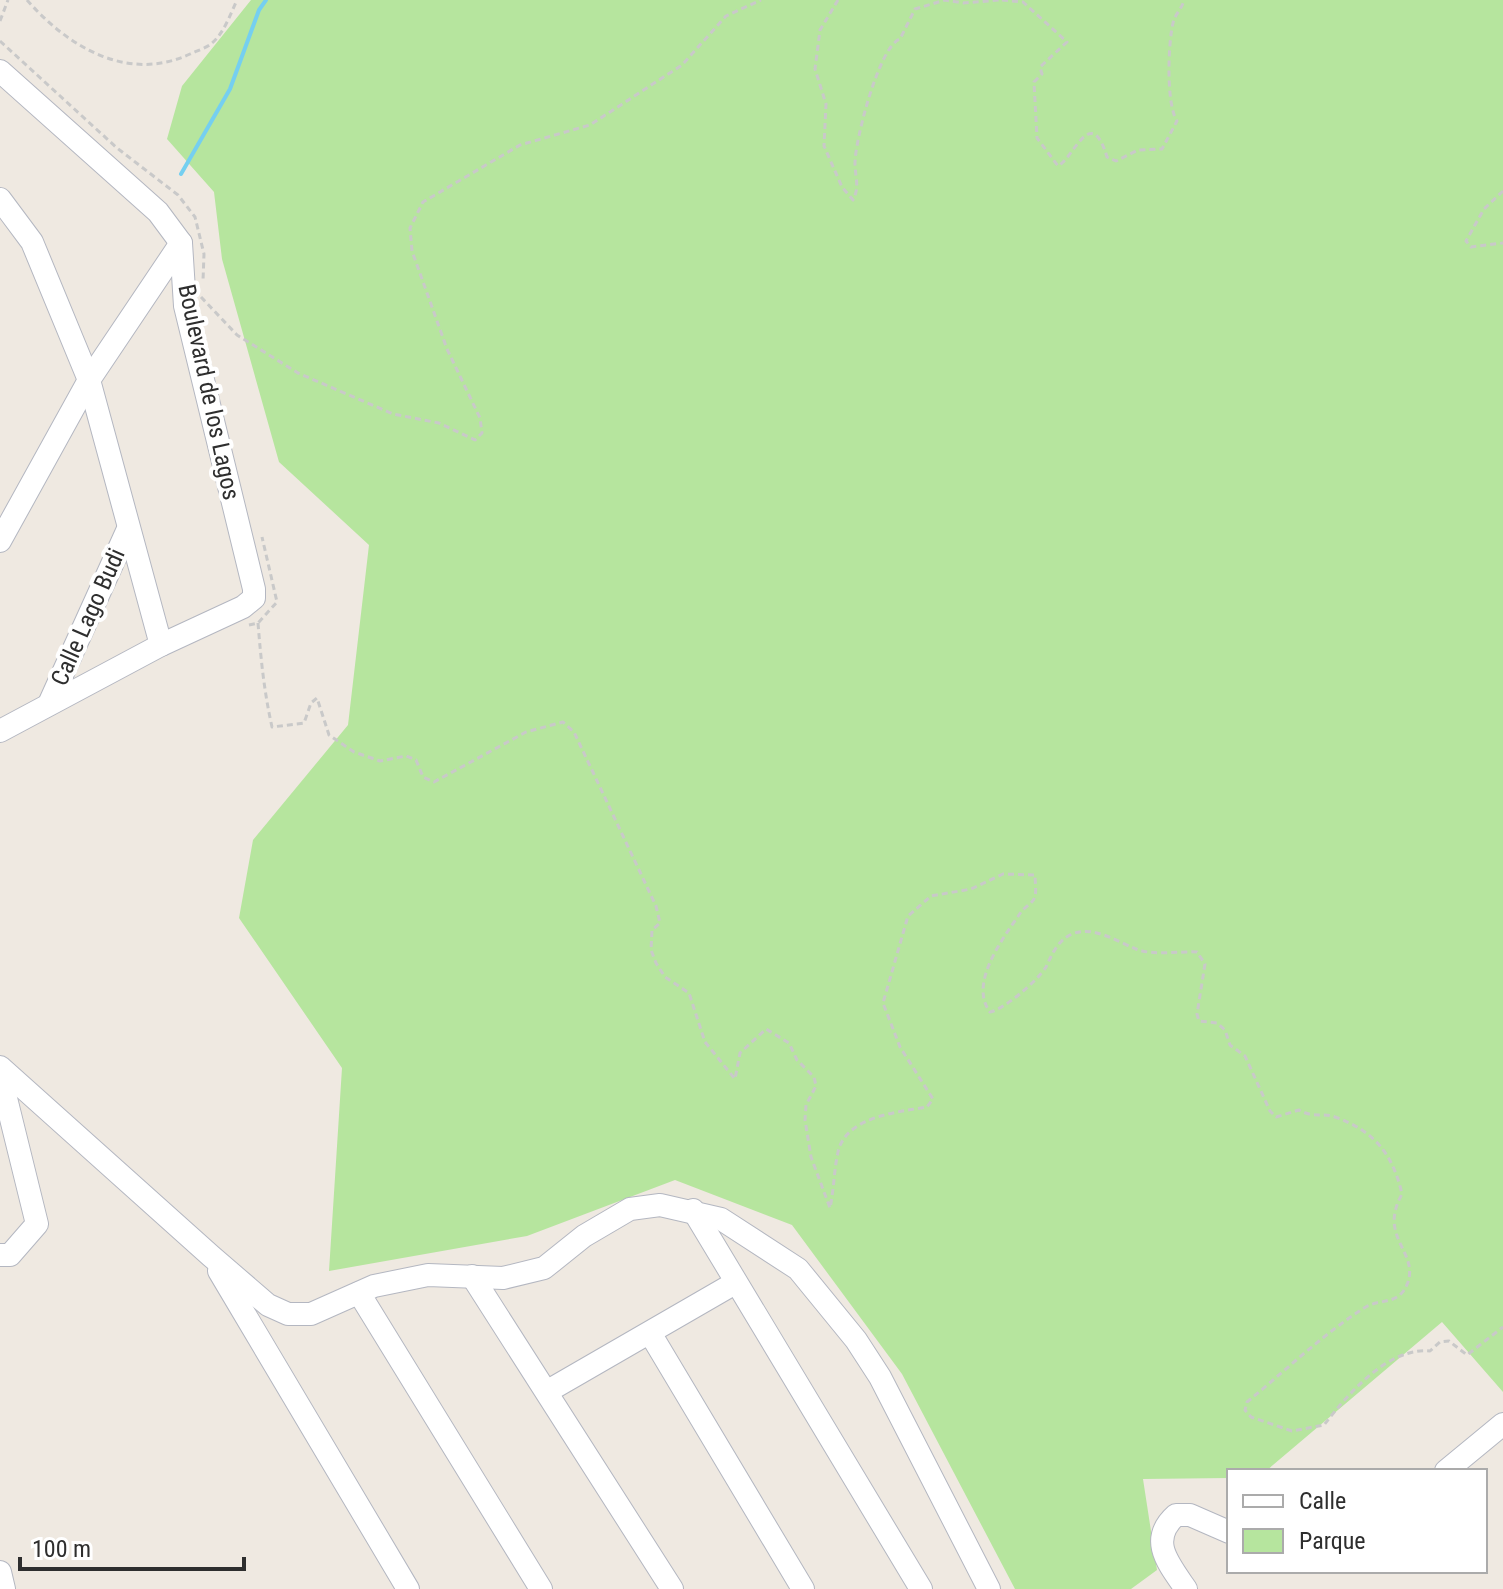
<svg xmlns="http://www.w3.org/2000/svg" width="1503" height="1589" viewBox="0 0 1503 1589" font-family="'Roboto Condensed',sans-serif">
  <rect width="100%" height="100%" fill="#efe9e1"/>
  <!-- green -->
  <path fill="#b6e59e" d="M251 0H1503V1392L1442 1322 1266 1471H1229V1478L1143 1479 1157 1570 1131 1589H1015L902 1374 792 1225 675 1180 527 1236 329 1271 342 1068 239 918 253 840 348 725 369 545 279 462 222 259 214 192 167 139 182 86Z"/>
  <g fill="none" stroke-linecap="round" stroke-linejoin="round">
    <!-- stream -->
    <path stroke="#75cff0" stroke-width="4" d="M181 174 230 89 259 10 266 0"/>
    <!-- minor casing -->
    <g stroke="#b4b7c1" stroke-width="24">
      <g id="minor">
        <path d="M0 71 158 212 181 243 185 306 254 589V598L243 607 161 645 0 731"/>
        <path d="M0 199 32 242 89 380 161 645"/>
        <path d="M0 541 89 380 181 243"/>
        <path d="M49 704 128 529"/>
        <path d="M0 1067 211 1256 268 1305 288 1314H311L374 1286 428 1275 503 1278 544 1268 584 1236 630 1209 660 1205 721 1219 798 1269 856 1340 880 1377 989 1589"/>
        <path d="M0 1074 37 1224 10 1255H0"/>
        <path d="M693 1210 921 1589"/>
        <path d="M219 1271 408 1589"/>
        <path d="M472 1276 672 1589"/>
        <path d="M359 1293 541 1589"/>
        <path d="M650 1333 803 1589"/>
        <path d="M548 1391 735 1283"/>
        <path d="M1446 1471 1503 1424"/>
        <path d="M0 1572 4 1589"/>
        <path d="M1186 1589C1168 1563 1148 1540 1176 1515H1190L1229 1532"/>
      </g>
    </g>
    <!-- path -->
    <g stroke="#c9c9c9" stroke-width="3" stroke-dasharray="6 4" stroke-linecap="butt">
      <path d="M27 0C68 47 128 83 190 54 196 51 207 48 212 43 224 33 231 13 237 0"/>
      <path d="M838 0 820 30 815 69 826 104 824 146 842 187 853 200C860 187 855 177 855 163 855 141 879 46 900 39L915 9 945 0 963 3 1000 0"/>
      <path d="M1002 0 1023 2 1067 42 1040 67 1042 74 1034 82 1037 138 1058 166C1074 158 1091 103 1107 157L1116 161 1138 150 1162 149 1177 121C1166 104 1168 44 1173 23 1175 14 1182 9 1184 0"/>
      <path d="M0 21 8 0"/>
      <path d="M0 41 117 148 178 195 195 217 204 254 203 281"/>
      <path d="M1503 191 1484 209 1466 241 1471 247 1503 243"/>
      <path d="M201 297 237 335 298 373 393 414 439 423 475 440 482 433 480 418 447 349 412 251 410 228 423 202 520 145 590 125 682 65 726 16 761 0"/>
      <path d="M258 623C261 660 264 691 272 727L304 723 311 703 317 698 329 735 354 752 380 761 406 756 416 760 423 777 434 782 526 732 563 722 574 732 656 906 660 923 652 930 651 950 656 963 665 977 689 993 705 1042 735 1079 740 1053 766 1029 789 1043 797 1060 814 1077 816 1086 806 1105 805 1120 811 1157 830 1208C834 1189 834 1170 838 1152 846 1116 899 1112 927 1107L933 1099 900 1047 883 1003 908 916 931 896 971 889 1003 874 1035 875C1035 881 1037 894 1034 899 1031 904 1024 908 1021 912 1004 937 968 983 990 1012 1005 1009 1038 980 1046 967 1052 954 1058 940 1072 934 1093 925 1118 942 1136 949 1154 956 1178 951 1197 952L1205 964 1197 1014 1199 1021 1217 1023 1225 1030 1230 1045 1245 1056 1270 1111 1276 1117 1299 1110C1315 1119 1322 1112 1335 1117 1375 1131 1393 1155 1402 1194 1378 1237 1418 1251 1408 1282 1399 1307 1381 1297 1364 1308 1322 1335 1285 1371 1247 1402L1245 1410 1251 1417 1292 1431 1324 1425C1348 1394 1388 1347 1430 1351L1440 1342 1449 1341 1467 1355 1503 1327"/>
      <path d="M249 625 258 623 277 602 262 537"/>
    </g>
    <!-- minor -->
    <use href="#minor" stroke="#fff" stroke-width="22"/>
  </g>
  <g text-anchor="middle" stroke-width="8" stroke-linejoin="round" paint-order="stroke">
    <!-- street labels -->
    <g font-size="24" fill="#2e2e2e" stroke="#fff">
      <text transform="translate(209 392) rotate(78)" y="8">Boulevard de los Lagos</text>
      <text transform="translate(88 617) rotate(-66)" y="8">Calle Lago Budi</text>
    </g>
  </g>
  <!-- legend -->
  <rect x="1227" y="1469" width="260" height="104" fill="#ffffff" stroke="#ababab" stroke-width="2"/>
  <rect x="1243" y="1495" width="40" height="12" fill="#ffffff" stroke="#ababab" stroke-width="2"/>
  <text x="1299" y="1509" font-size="24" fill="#2e2e2e">Calle</text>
  <rect x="1243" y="1529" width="40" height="24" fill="#b6e59e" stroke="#ababab" stroke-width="2"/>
  <text x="1299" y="1549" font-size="24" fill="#2e2e2e">Parque</text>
  <!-- scale -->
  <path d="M20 1557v12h224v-12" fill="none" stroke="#2e2e2e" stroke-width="4"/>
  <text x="32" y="1557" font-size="24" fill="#2e2e2e" stroke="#ffffff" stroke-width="6" paint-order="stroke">100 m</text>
</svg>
